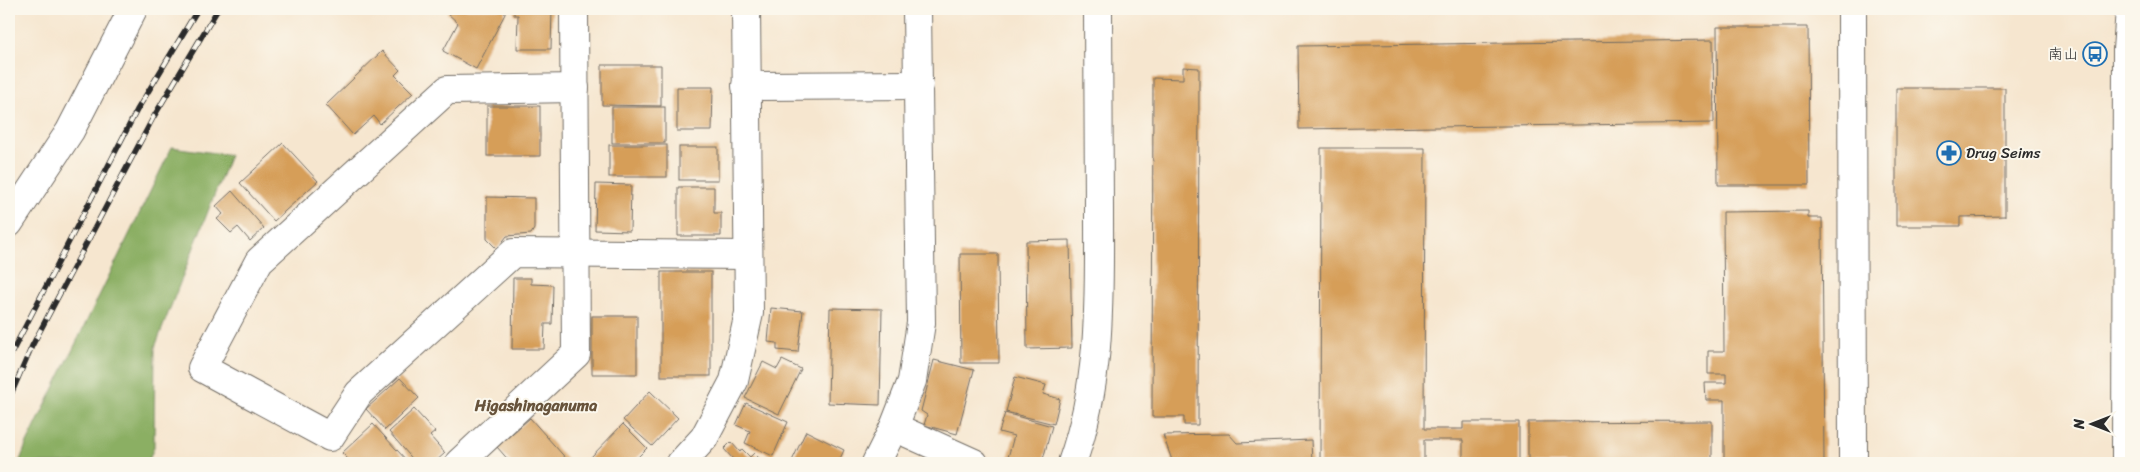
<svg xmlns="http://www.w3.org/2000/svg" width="2140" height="472" viewBox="0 0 2140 472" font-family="Sriracha,'Klee One',sans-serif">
  <rect width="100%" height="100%" fill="#fbf7ec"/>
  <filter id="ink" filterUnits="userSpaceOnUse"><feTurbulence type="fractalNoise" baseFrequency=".02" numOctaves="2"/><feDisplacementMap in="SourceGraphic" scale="10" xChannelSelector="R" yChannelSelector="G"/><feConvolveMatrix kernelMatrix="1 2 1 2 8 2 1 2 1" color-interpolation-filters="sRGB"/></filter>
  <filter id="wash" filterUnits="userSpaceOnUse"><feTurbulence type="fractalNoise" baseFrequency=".0096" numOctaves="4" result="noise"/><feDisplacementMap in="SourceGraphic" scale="20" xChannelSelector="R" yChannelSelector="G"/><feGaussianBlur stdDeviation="1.12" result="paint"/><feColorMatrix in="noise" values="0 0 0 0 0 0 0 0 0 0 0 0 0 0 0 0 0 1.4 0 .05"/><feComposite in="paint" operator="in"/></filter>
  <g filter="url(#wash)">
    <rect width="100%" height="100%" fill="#f6e6cf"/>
    <!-- forest -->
    <path fill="#8baf63" stroke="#5b6d47" d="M172 147 230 155 155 347 154 447 148 463H19L26 445Z"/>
    <g id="blocks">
      <!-- building -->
      <g fill="#d69e59">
        <path d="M449 9H505V14L476 69 443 51 458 23 447 13Z"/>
        <path d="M514 9H552L551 49H517L518 15H514Z"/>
        <path d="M1717 27H1808L1809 185H1718Z"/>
        <path d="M1713 40 1714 123 1299 129 1298 46Z"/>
        <path d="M382 51 400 70 395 75 413 93 380 124 374 116 353 135 326 105Z"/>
        <path d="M602 65H661V106L602 105Z"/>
        <path d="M1183 67 1199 68 1198 425H1184V417H1152L1153 78 1183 79Z"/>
        <path d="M677 87H713L712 131H677Z"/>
        <path d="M1896 88H2005V216L1960 217V226H1896Z"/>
        <rect x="487" y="106" width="53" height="50"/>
        <rect x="612" y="107" width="53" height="36"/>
        <path d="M283 143 318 181 274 221 240 183Z"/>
        <rect x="609" y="145" width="58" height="32"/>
        <rect x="679" y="147" width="39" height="33"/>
        <path d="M1321 148H1425L1424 429H1463V422H1519V463H1463V440H1424V463H1320Z"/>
        <path d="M596 184 631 185 630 231 595 230Z"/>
        <path d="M678 187H714V213H721V236H678Z"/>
        <path d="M232 191 264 228 250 241 238 227 231 233 217 219 223 214 216 206Z"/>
        <path d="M487 197 534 198V229L531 234 507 236 497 249 487 239Z"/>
        <path d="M1808 211V218H1822L1824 463H1724V400H1706L1705 383H1726V374H1708V351H1724L1723 212Z"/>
        <path d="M1070 240 1072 348 1027 349 1026 241Z"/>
        <path d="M960 254H998L999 363H961Z"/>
        <rect x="661" y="272" width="50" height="104"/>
        <path d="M513 278H531V284L553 285 552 324H545L544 349H512Z"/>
        <path d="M771 308 803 311 798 352 777 350V343L768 342Z"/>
        <path d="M830 308 882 309 880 405 828 403Z"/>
        <rect x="592" y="316" width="45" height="58"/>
        <path d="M782 360 801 369 779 414 745 398 763 362 777 369Z"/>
        <path d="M934 360 974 370 957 434 924 425 927 415 921 411Z"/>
        <path d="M1015 377 1046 385 1043 394 1060 399 1054 424 1006 412Z"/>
        <path d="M400 378 419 398 385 430 366 409Z"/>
        <path d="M650 391 678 418 652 446 623 420Z"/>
        <path d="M746 403 788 422 773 456 745 443 750 431 736 425Z"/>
        <path d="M414 409 435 432 430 436 445 453 434 463H416L389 432Z"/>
        <path d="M1005 413 1052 426 1042 463H1017L1007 461 1014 436 999 432Z"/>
        <path d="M530 418 570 463H511L497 447Z"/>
        <path d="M1712 421V463H1528V422Z"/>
        <path d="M373 424 409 463H352L342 453Z"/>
        <path d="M623 424 647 448 632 463H595L590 458Z"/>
        <path d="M806 431 844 450 838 463H791Z"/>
        <path d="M1229 434 1237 443 1311 440 1312 463H1173L1163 435Z"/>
        <path d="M731 442 740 452 742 449 750 457 754 453 764 463H729L733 459 724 449Z"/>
      </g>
    </g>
  </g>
  <g filter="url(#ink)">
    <use href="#blocks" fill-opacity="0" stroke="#726c64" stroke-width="1"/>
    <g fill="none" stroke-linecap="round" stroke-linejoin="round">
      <!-- minor casing -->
      <g stroke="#726c64" stroke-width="30">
        <g id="minor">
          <path d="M1852 9 1853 463"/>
          <path d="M746 86 919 85"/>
          <path d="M575 88 447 90 259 261 202 368 330 437 359 393 513 253 748 255"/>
          <path d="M9 223 70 131 133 9"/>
          <path d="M894 427 974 463"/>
          <path d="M459 463 576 354 574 9"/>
          <path d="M681 463 704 438 734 381 749 313 746 9"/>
          <path d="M876 463 894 427 912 381 921 323 917 9"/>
          <path d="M1072 463C1102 378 1099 298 1099 209 1099 142 1098 76 1098 9"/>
          <path d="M2126 463 2127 50 2130 9"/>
        </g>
      </g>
      <!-- minor -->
      <use href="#minor" stroke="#fff" stroke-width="28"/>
      <!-- rail casing -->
      <g stroke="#2b2b2b" stroke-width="5.5">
        <g id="rail">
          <path d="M9 358 137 110 198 9"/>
          <path d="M9 399 32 346 153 118 218 9"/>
        </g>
      </g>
      <!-- rail -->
      <use href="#rail" stroke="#fbf7ec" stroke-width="4" stroke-dasharray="11" stroke-linecap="butt"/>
    </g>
  </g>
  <!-- icons -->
  <defs>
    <g id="bus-ring" transform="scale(1.25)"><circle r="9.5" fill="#fbf7ec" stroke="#1f6fb2" stroke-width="1.5"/><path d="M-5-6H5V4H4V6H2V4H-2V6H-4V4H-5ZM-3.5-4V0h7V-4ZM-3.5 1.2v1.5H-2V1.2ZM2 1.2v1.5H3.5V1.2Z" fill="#1f6fb2"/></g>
    <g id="pharmacy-ring" transform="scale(1.25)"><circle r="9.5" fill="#fbf7ec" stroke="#1f6fb2" stroke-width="1.5"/><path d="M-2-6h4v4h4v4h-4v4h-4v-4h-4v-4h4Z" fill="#1f6fb2"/></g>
  </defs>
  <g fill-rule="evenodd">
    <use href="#bus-ring" x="2095" y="54"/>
    <use href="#pharmacy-ring" x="1949" y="153"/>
  </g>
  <g text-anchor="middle" stroke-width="4" stroke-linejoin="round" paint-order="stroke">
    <!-- poi labels -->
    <g font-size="15" fill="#2b2b2b" stroke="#fbf7ec" text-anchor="end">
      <text x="2078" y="59">南山</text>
      <text x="1966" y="158" text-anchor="start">Drug Seims</text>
    </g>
    <!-- neighbourhood labels -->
    <g font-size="16" font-weight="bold" fill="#67533b" stroke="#fbf7ec">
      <text x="536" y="411">Higashinaganuma</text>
    </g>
  </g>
  <!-- margin -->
  <rect width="2140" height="472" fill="none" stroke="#fbf7ec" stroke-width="30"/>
  <!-- north arrow -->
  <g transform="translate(2092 424) rotate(270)" stroke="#fbf7ec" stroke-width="4" paint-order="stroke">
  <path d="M0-4L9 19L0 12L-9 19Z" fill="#2b2b2b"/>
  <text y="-8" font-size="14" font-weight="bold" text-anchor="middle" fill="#2b2b2b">N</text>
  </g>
</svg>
